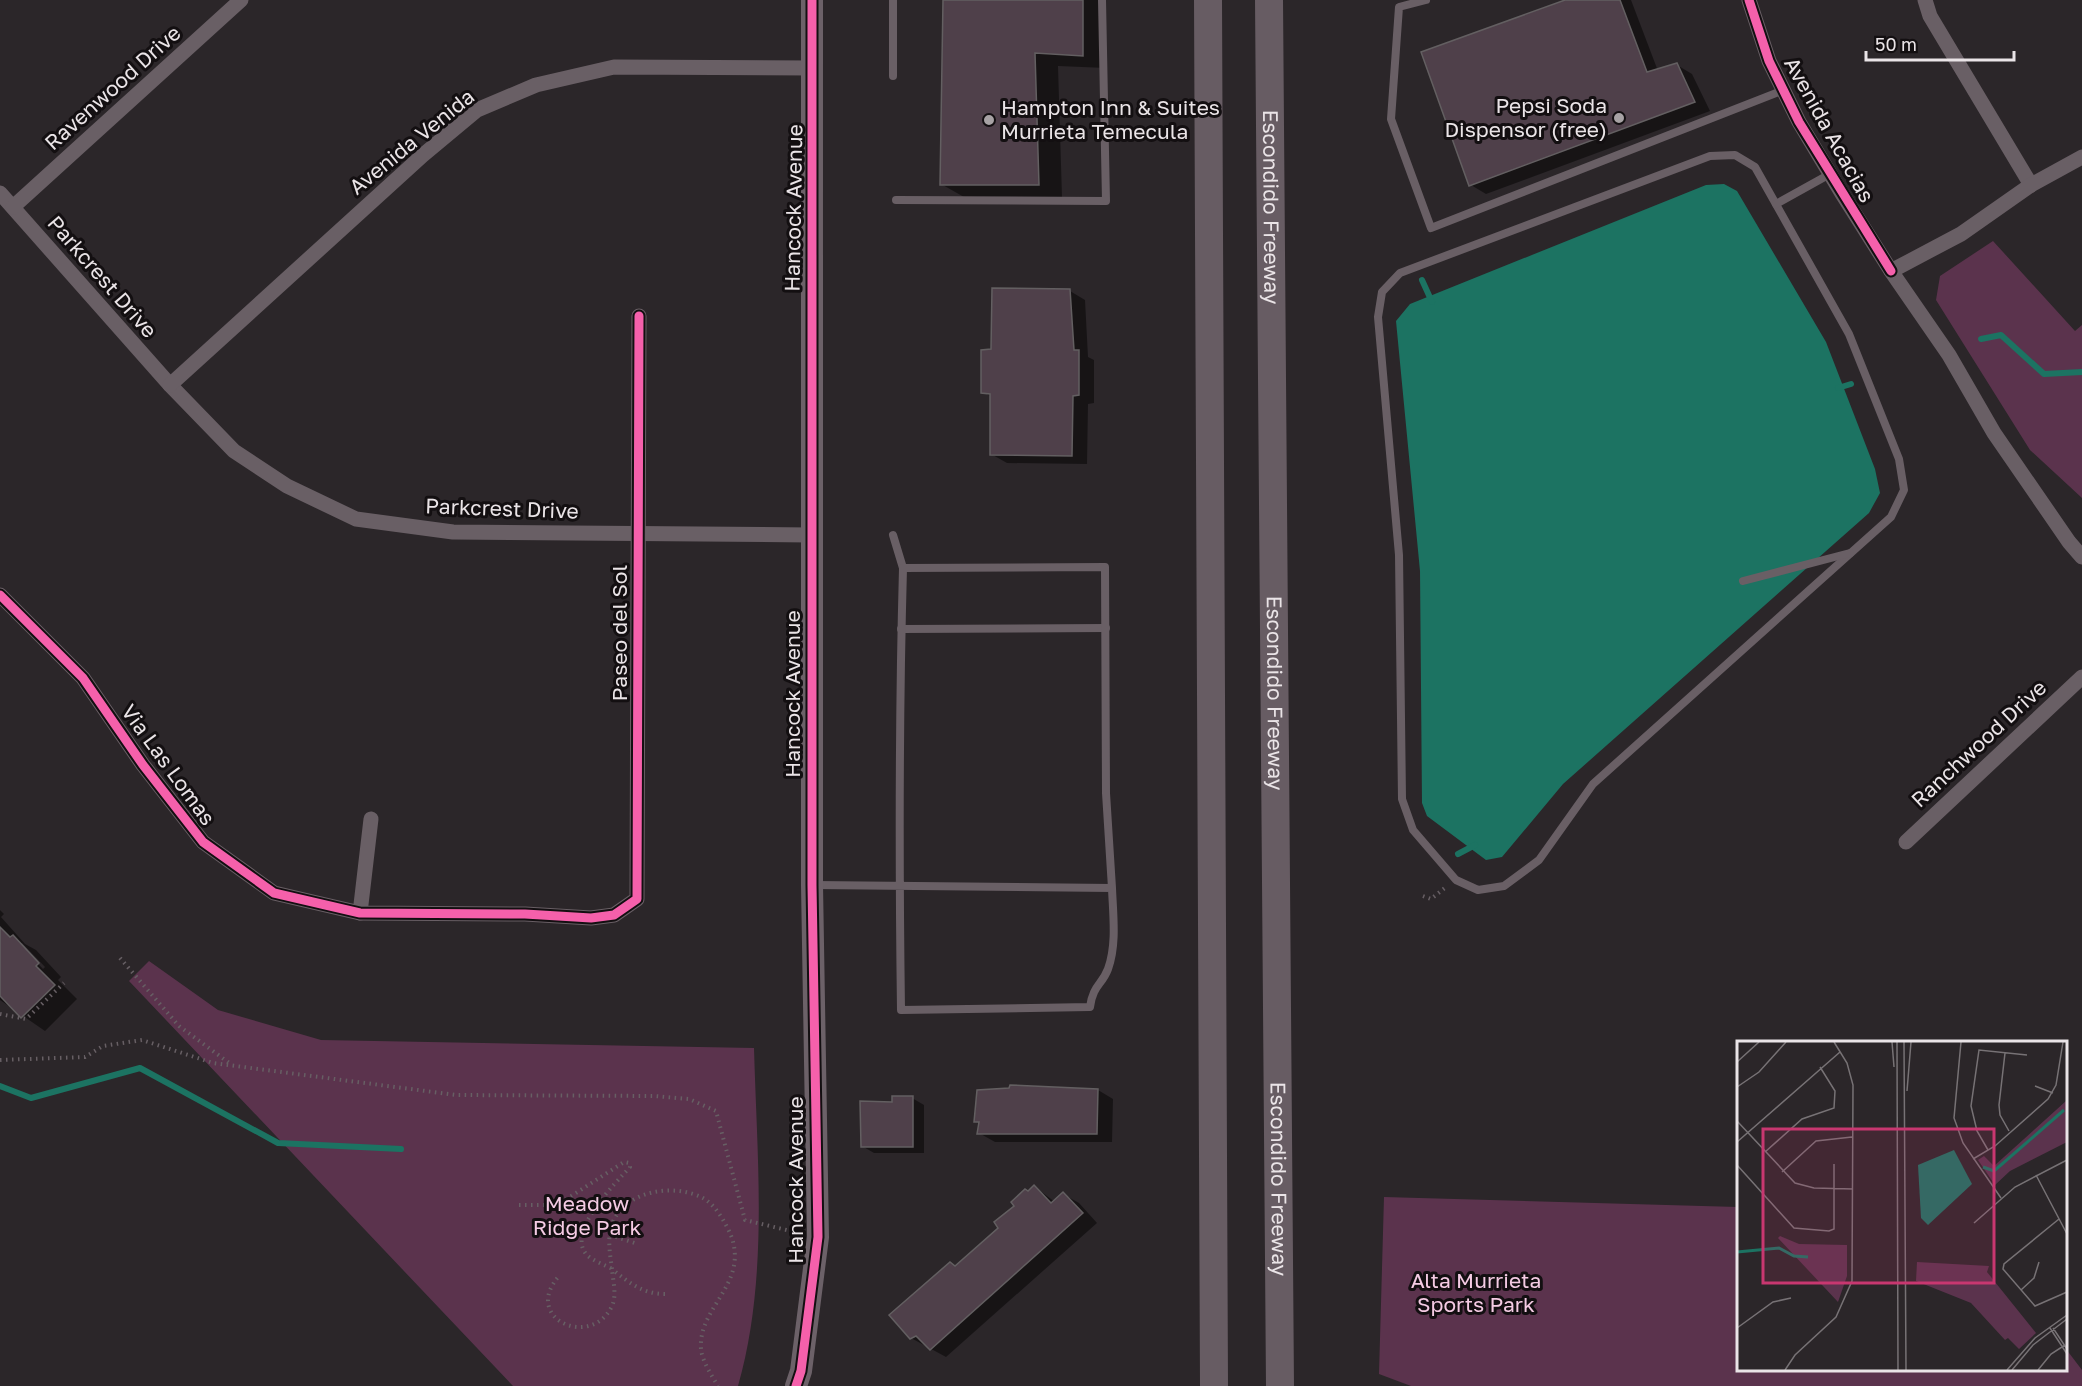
<svg xmlns="http://www.w3.org/2000/svg" width="2082" height="1386" viewBox="0 0 2082 1386" font-family="'Golos Text',sans-serif">
  <rect width="100%" height="100%" fill="#2b2629"/>
  <!-- green -->
  <g fill="#5b334d">
    <path d="M1993 241 2075 331 2082 325V498L2030 450 1936 300 1940 276Z"/>
    <path d="M149 961 218 1010 321 1040 754 1048C757 1160 769 1277 738 1386H513L129 981Z"/>
    <path d="M1384 1197 1738 1207V1370H2066V1349L2082 1370V1386H1411L1379 1374Z"/>
  </g>
  <!-- water -->
  <path fill="#1c7362" d="M1724 184 1737 191 1826 342 1875 469 1880 493 1869 513 1563 784 1502 857 1486 860 1427 816 1422 803 1420 571 1396 321 1410 304 1706 185Z"/>
  <!-- shadow -->
  <g fill="#0007" fill-rule="evenodd">
    <path d="M944 0H1106V68L1058 66 1062 197H964L941 184Z"/>
    <path d="M1569 0H1631L1658 71 1677 65 1692 74 1710 111 1486 194 1471 185Z"/>
    <path d="M1070 291 1085 300 1088 357 1094 360V403L1088 404 1087 464 1007 463 991 454 992 397 983 392 992 351Z"/>
    <path d="M0 910 4 914 1 917 25 944 36 950 61 977 58 980 77 999 45 1031 0 1000ZM18 943H22L45 967 43 969Z"/>
    <path d="M1044 1086 1048 1089 1098 1090 1113 1099 1112 1142H995L979 1133 980 1123 975 1121 979 1091Z"/>
    <path d="M912 1098 924 1105V1153H874L862 1146Z"/>
    <path d="M1035 1187 1055 1202 1063 1194 1079 1203 1097 1223 946 1357 911 1338 956 1267 1000 1229Z"/>
  </g>
  <g fill="none" stroke-linecap="round" stroke-linejoin="round">
    <!-- stream -->
    <g stroke="#1c7362" stroke-width="6">
      <path d="M1422 280 1432 302"/>
      <path d="M1981 339 2001 335 2044 374 2082 372"/>
      <path d="M1838 388 1851 384"/>
      <path d="M1458 854 1475 845"/>
      <path d="M0 1086 31 1098 140 1068 278 1143 401 1149"/>
    </g>
  </g>
  <!-- building -->
  <g fill="#4f404a" stroke="#635f61" stroke-width="1.5">
    <path d="M943 0H1083V56L1035 53 1039 185H940Z"/>
    <path d="M1565 0H1620L1647 72 1677 63 1695 102 1469 186 1421 52Z"/>
    <path d="M992 288 1070 289 1074 350H1079V395L1073 396 1072 456 990 455V394L981 393V350L991 349Z"/>
    <path d="M0 927 10 937 13 935 39 963 36 966 55 985 21 1018 0 996Z"/>
    <path d="M1010 1085 1098 1089 1097 1134H977L979 1122H974L977 1090 1009 1088Z"/>
    <path d="M892 1096H913V1147H861L860 1101 892 1102Z"/>
    <path d="M1034 1185 1051 1203 1063 1192 1083 1213 930 1350 916 1336 910 1339 889 1315 950 1262 955 1266 998 1228 994 1222 1014 1206 1011 1202 1025 1189 1028 1191Z"/>
  </g>
  <g fill="none" stroke-linecap="round" stroke-linejoin="round">
    <!-- path -->
    <g stroke="#675f64" stroke-width="4" stroke-dasharray="1.5 4.5" stroke-linecap="butt">
      <path d="M1423 896 1431 899 1446 887"/>
      <path d="M120 958 179 1026 232 1065"/>
      <path d="M0 1014 26 1019 64 983"/>
      <path d="M0 1060 85 1057 103 1046 142 1040 213 1063 456 1095 654 1096 689 1099 716 1111 745 1220 799 1233"/>
      <path d="M519 1205H554L562 1202 624 1162 629 1163 630 1167C616 1183 565 1232 587 1255 593 1261 605 1265 612 1269 613 1281 617 1295 612 1306 591 1350 520 1318 560 1275"/>
      <path d="M610 1235 638 1244"/>
      <path d="M665 1294C643 1294 629 1283 612 1269 610 1254 607 1238 612 1224 625 1190 674 1183 703 1198 716 1205 727 1225 732 1238 747 1286 698 1307 701 1349 702 1361 712 1376 718 1386"/>
    </g>
    <!-- lane -->
    <g stroke="#695f65" stroke-width="8">
      <path d="M893 0V76"/>
      <path d="M1426 0 1399 7 1391 119 1431 228 1784 90"/>
      <path d="M1735 155 1755 167 1849 334 1899 459 1904 490 1891 517 1593 784 1539 860 1504 886 1478 890 1456 880 1413 830 1402 799 1399 555 1378 317 1382 292 1400 273 1710 156Z"/>
      <path d="M896 200 1106 201 1102 0"/>
      <path d="M1776 204 1830 174"/>
      <path d="M893 535 903 568"/>
      <path d="M1743 581 1850 553"/>
      <path d="M901 629 1106 628"/>
      <path d="M814 885 1112 888 1106 793 1105 567 903 568C899 715 899 863 901 1010L1090 1007C1093 985 1102 985 1108 969 1117 944 1113 915 1112 888"/>
    </g>
    <!-- street -->
    <g stroke="#695f65" stroke-width="15">
      <path d="M1749 0 1769 61 1799 122 1841 192 1891 271 1949 355 1994 433 2069 542 2082 557"/>
      <path d="M1925 0 1930 16 2031 185"/>
      <path d="M0 193 170 385 234 451 287 486 356 519 453 532 811 535"/>
      <path d="M13 207 241 0"/>
      <path d="M1891 271 1961 234 2031 185 2082 157"/>
      <path d="M170 385 423 155 477 110 536 85 614 67 813 68"/>
      <path d="M0 595 83 678 143 765 203 842 274 893 360 913 525 914 591 918 614 915 637 899 639 316"/>
      <path d="M1906 842 2082 677"/>
      <path d="M360 913 371 819"/>
    </g>
    <!-- secondary -->
    <path stroke="#6c6168" stroke-width="22" d="M796 1386 801 1371 818 1237 812 885V0"/>
    <!-- highway -->
    <g stroke="#675c63" stroke-width="28">
      <path d="M1208 0 1214 1386"/>
      <path id="s1" d="M1269 0 1280 1386"/>
    </g>
    <!-- cycleway casing -->
    <g stroke="#130f11" stroke-width="13">
      <g id="cycleway">
        <path d="M1749 0 1769 61 1799 122 1891 271"/>
        <path d="M0 595 83 678 143 765 203 842 274 893 360 913 525 914 591 918 614 915 637 899 639 316"/>
        <path d="M796 1386 801 1371 818 1237 812 885V0"/>
      </g>
    </g>
    <!-- cycleway -->
    <use href="#cycleway" stroke="#f560ab" stroke-width="9"/>
  </g>
  <!-- markers -->
  <g fill="#a7a2a4" stroke="#130f11" stroke-width="2">
    <circle cx="1619" cy="118" r="6"/>
    <circle cx="989" cy="120" r="6"/>
  </g>
  <g text-anchor="middle" stroke-width="6" stroke-linejoin="round" paint-order="stroke">
    <!-- street labels -->
    <g font-size="21" fill="#eae4e7" stroke="#130f11">
      <text transform="translate(113 88) rotate(-42)" y="7">Ravenwood Drive</text>
      <text transform="translate(1829 130) rotate(61)" y="7">Avenida Acacias</text>
      <text transform="translate(412 142) rotate(-39)" y="7">Avenida Venida</text>
      <text dy="7" stroke="none"><textPath href="#s1" startOffset="207">Escondido Freeway</textPath></text>
      <text transform="translate(794 208) rotate(-89)" y="7">Hancock Avenue</text>
      <text transform="translate(102 277) rotate(49)" y="7">Parkcrest Drive</text>
      <text transform="translate(502 509) rotate(2)" y="7">Parkcrest Drive</text>
      <text transform="translate(620 633) rotate(-90)" y="7">Paseo del Sol</text>
      <text dy="7" stroke="none"><textPath href="#s1" startOffset="693">Escondido Freeway</textPath></text>
      <text transform="translate(793 694) rotate(-90)" y="7">Hancock Avenue</text>
      <text transform="translate(1979 744) rotate(-43)" y="7">Ranchwood Drive</text>
      <text transform="translate(168 765) rotate(54)" y="7">Via Las Lomas</text>
      <text dy="7" stroke="none"><textPath href="#s1" startOffset="1179">Escondido Freeway</textPath></text>
      <text transform="translate(796 1180) rotate(-90)" y="7">Hancock Avenue</text>
    </g>
    <!-- poi labels -->
    <g font-size="21" fill="#eae4e7" stroke="#130f11" text-anchor="end">
      <text x="1607" y="113">Pepsi Soda<tspan x="1607" dy="24">Dispensor (free)</tspan></text>
      <text x="1001" y="115" text-anchor="start">Hampton Inn &amp; Suites<tspan x="1001" dy="24">Murrieta Temecula</tspan></text>
    </g>
    <!-- park labels -->
    <g font-size="21" fill="#f5cbe4" stroke="#130f11">
      <text x="587" y="1211">Meadow<tspan x="587" dy="24">Ridge Park</tspan></text>
      <text x="1476" y="1288">Alta Murrieta<tspan x="1476" dy="24">Sports Park</tspan></text>
    </g>
  </g>
  <!-- overview -->
  <g transform="translate(1737 1041)">
    <rect width="330" height="330" fill="#2b2629"/>
    <path d="M330 52V101L273 130 258 144 241 119 247 115 257 125 329 60ZM43 195 62 203 110 204V235L101 261 41 197ZM180 221 252 225 250 231 299 292 282 308 271 297 268 299 234 262 179 240Z" fill="#5b334d"/>
    <path d="M217 109 235 143 191 184 184 177 181 124Z" fill="#1c7362"/>
    <path fill="none" stroke="#1c7362" stroke-width="3" d="M246 126 257 130 327 69M0 211 42 207 57 215 71 216"/>
    <path fill="none" stroke="#777275" stroke-width="1.5" d="M155 1 157 26M160 1 161 329M167 1 169 329M224 1 217 77 226 102 264 157M268 12 262 64 263 74 272 90M0 21 22 1M298 45 316 52M0 46 22 31 49 1M170 50 174 1M0 80 58 142 77 147 116 148M0 101 103 11M251 109 240 90 234 65 242 9 290 14M28 111 65 78 97 67 98 50 83 26M236 118 258 105 311 58 319 44 326 1M0 124 57 187 92 190 97 188V123M45 131 79 100 115 96M299 134 330 193M322 178 267 223 266 228 298 265 330 251M237 182 278 146 330 119M284 249 297 237 302 221M0 287 36 261 54 257M313 287 330 313M316 287 330 308M48 329 58 314 99 276 115 240 116 44 110 22 97 1M270 329 298 297 330 274M275 329 296 304 330 278M301 329 314 313 328 304"/>
    <path fill="#c83770" fill-opacity="0.15" stroke="#c83770" stroke-width="3" d="M26 88H257V242H26Z"/>
    <rect width="330" height="330" fill="none" stroke="#eae4e7" stroke-width="3"/>
  </g>
  <!-- scale -->
  <path d="M1866 51v9h148v-9" fill="none" stroke="#eae4e7" stroke-width="3"/>
  <text x="1875" y="51" font-size="18" fill="#eae4e7" stroke="#130f11" stroke-width="4.5" paint-order="stroke">50 m</text>
</svg>
